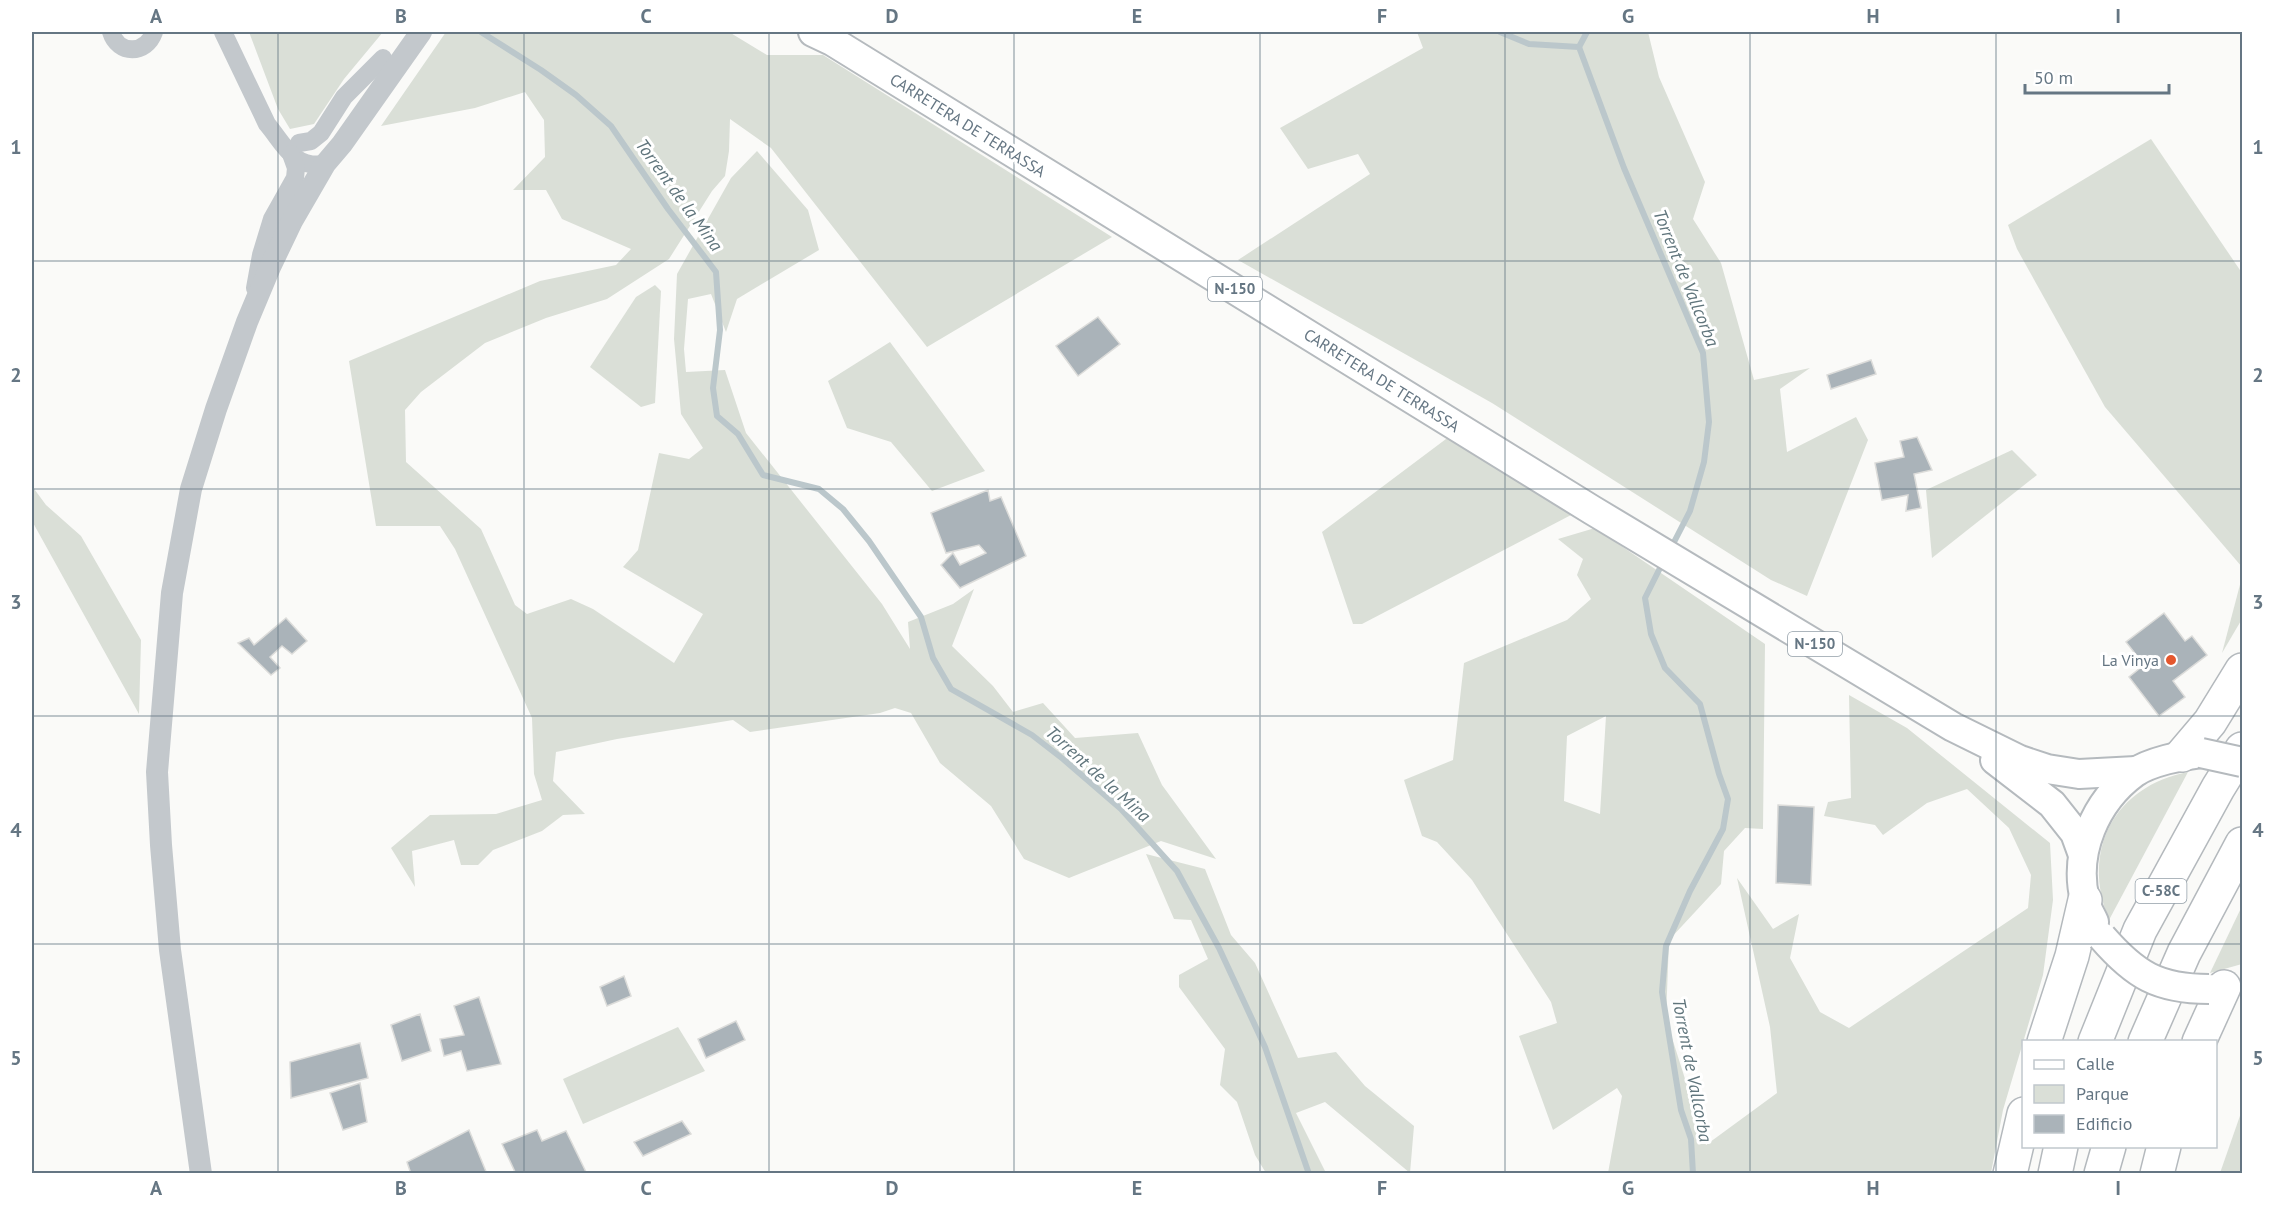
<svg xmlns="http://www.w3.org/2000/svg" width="2274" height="1205" viewBox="0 0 2274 1205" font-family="'PT Sans',sans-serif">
  <rect width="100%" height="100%" fill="#fafaf8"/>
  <!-- green -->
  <g fill="#dadfd7" fill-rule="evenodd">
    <path d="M249 32H383L344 79 314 124 290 129 278 109Z"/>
    <path d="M446 32H729L767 55H823L1112 237 927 347 771 148 730 119 729 151 725 176 712 191 669 259 607 299 546 318 485 343 421 392 405 410 406 462 481 529 515 605 527 614 571 599 593 609 674 663 703 614 623 567 638 550 659 453 689 459 703 448 681 414 674 339 677 274 731 178 757 151 808 210 819 250 737 299 726 332 711 294 688 299 684 349 686 372 725 370 746 433 882 604 910 649 908 622 953 604 974 589 952 646 993 686 1013 712 1043 703 1075 738 1138 733 1162 785 1216 859 1161 841 1069 878 1024 859 991 806 940 763 911 713 895 708 880 713 750 732 733 720 617 739 556 752 553 781 585 814 563 815 542 831 493 850 478 865H461L454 840 412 851 415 887 391 848 430 815 496 814 542 800 534 774 532 718 455 549 440 526H376L349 361 540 281 616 265 631 249 562 219 546 190H513L545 157 544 120 525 92 475 108 381 126Z"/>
    <path d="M1417 32H1648L1659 77 1705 182 1693 219 1721 263 1754 380 1810 368 1780 389 1787 452 1856 417 1868 440 1807 596 1771 580 1492 403 1238 260 1370 174 1358 154 1308 169 1280 128 1423 48Z"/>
    <path d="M2151 139 2242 273V567L2105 407 2017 249 2008 225Z"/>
    <path d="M655 285 661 291 655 403 641 407 590 367 636 297Z"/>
    <path d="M890 342 985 471 932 491 891 442 847 428 828 381Z"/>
    <path d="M1450 436 1573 514 1362 624H1353L1322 532Z"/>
    <path d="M2012 450 2037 475 1932 558 1926 490Z"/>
    <path d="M32 486 46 505 81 536 141 640 139 714 32 521Z"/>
    <path d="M1595 528 1765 644 1763 829 1745 828 1724 851 1721 884 1669 940 1666 1019 1706 1145 1777 1093 1770 1027 1737 878 1773 929 1799 914 1790 958 1820 1012 1849 1028 2028 908 2031 875 2009 828 1967 789 1927 803 1883 835 1875 825 1824 816 1828 802 1851 798 1849 695 1907 728 2050 843 2053 900 2043 975 2003 1110 1991 1173H1608L1622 1096 1617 1088 1553 1130 1519 1036 1557 1023 1551 1002 1472 880 1437 842 1422 836 1404 780 1453 760 1464 663 1567 620 1591 599 1577 575 1583 559 1558 539ZM1606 716 1600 814 1564 801 1567 736Z"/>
    <path d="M2242 577V619L2222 653Z"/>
    <path d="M2188 772 2109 920C2080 850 2115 786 2188 772Z"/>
    <path d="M1146 854 1205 869 1231 935 1255 963 1298 1058 1336 1052 1365 1086 1414 1126 1410 1173 1325 1102 1296 1113 1326 1173H1266L1255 1155 1237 1102 1220 1085 1225 1049 1179 987V975L1208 959 1191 920 1174 919Z"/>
    <path d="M2242 906V964L2210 973Z"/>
    <path d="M678 1027 705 1071 583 1124 563 1079Z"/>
    <path d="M2242 1110V1173H2220Z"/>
  </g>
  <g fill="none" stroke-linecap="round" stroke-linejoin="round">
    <!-- stream -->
    <g stroke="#bbc7cb" stroke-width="6">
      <path d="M481 32 541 70 576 95 611 126 668 209 716 272 720 330 713 388 717 416 738 434 763 475 819 489 843 509 869 541 921 617 933 658 951 689 1032 735 1063 759 1121 809 1177 871 1219 948 1265 1047 1309 1174"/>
      <path d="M1500 32 1529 44 1579 47 1624 168 1703 353 1709 422 1704 462 1690 511 1671 548"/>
      <path d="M1579 47 1587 32"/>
      <path d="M1663 562 1645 598 1651 634 1665 668 1700 704 1719 774 1728 799 1723 829 1690 891 1666 946 1662 992 1681 1110 1691 1139 1693 1174"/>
    </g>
  </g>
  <!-- building -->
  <g fill="#aab3b9" stroke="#dcdcda" stroke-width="1.5">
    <path d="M1098 317 1120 344 1078 376 1056 346Z"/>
    <path d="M1871 360 1876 374 1831 389 1827 375Z"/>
    <path d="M1917 437 1932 470 1914 474 1921 508 1906 511 1908 495 1882 500 1875 463 1904 457 1900 441Z"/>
    <path d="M988 490 990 501 1001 497 1026 556 960 588 941 565 953 553 960 565 986 553 979 545 946 553 931 513Z"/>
    <path d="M2164 613 2185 641 2192 636 2207 655 2173 681 2185 697 2159 716 2129 677 2144 665 2126 642Z"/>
    <path d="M286 618 307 641 292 654 282 646 270 657 280 668 271 675 238 643 249 638 254 645Z"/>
    <path d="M1778 805 1814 807 1811 885 1776 883Z"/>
    <path d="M624 976 631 996 607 1006 600 987Z"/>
    <path d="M479 997 501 1064 467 1071 461 1051 444 1056 440 1039 464 1035 454 1006Z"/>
    <path d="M420 1014 431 1051 402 1061 391 1025Z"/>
    <path d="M736 1021 745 1040 706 1058 698 1039Z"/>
    <path d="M360 1043 368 1078 291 1098 290 1062Z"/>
    <path d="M360 1083 367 1122 343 1130 330 1093Z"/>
    <path d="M682 1121 691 1134 643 1156 634 1142Z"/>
    <path d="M469 1130 487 1174H411L407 1162Z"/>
    <path d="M537 1130 542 1141 566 1131 587 1174H516L502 1144Z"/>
  </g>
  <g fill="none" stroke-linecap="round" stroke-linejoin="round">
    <!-- primary casing -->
    <g stroke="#b5babe" stroke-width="32">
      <g id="primary">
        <path d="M813 32 832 41 1592 510 1953 727 2020 760 2047 769 2079 774 2136 771"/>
        <path d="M1995 760 2052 804 2075 833 2083 855"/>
        <path d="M2094 922C2091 915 2086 908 2085 900 2073 852 2096 801 2134 773 2149 762 2183 755 2201 753"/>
      </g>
    </g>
    <!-- motorway casing -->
    <g stroke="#b4b9bd" stroke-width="36">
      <g id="motorway">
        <path d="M2182 755 2210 722 2242 670"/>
        <path d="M2044 1042 2072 956 2085 900"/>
        <path d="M2095 1042 2140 930 2218 788 2242 749"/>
        <path d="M2145 1042 2184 953 2242 844"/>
        <path d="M2199 1042 2224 987"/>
        <path d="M2010 1174 2024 1114"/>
        <path d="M2055 1174 2061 1146"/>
        <path d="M2101 1174 2109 1146"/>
        <path d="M2157 1174 2164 1146"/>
      </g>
    </g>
    <!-- minor -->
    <g stroke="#c3c8cc" stroke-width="18">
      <path d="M111 32C118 55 146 55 154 32"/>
      <path d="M223 32 267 124C284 144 293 169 325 164"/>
      <path d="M299 143 311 141 321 133 344 97 383 58"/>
      <path d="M255 288 261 255 272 219 295 178 296 168 291 154"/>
    </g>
    <!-- tertiary -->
    <path stroke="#c3c8cc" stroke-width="22" d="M201 1174 170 950 161 845 157 772 172 593 191 489 216 409 247 322 270 267 292 221 325 164 342 144 421 32"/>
    <!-- primary -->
    <use href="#primary" stroke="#fff" stroke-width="28"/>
    <!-- motorway -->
    <use href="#motorway" stroke="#fff" stroke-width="33"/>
    <!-- primary-bridge casing -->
    <g stroke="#b5babe" stroke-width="32" stroke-linecap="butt">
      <g id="primary-bridge">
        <path d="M2201 753 2242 762"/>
        <path d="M2102 937C2135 975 2158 989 2209 989"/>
      </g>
    </g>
    <!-- primary-bridge -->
    <use href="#primary-bridge" stroke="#fff" stroke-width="28"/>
  </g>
  <!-- grid -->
  <path fill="none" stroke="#657683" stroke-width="1.5" stroke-opacity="0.55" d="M278 32V1174M524 32V1174M769 32V1174M1014 32V1174M1260 32V1174M1505 32V1174M1750 32V1174M1996 32V1174M32 261H2242M32 489H2242M32 716H2242M32 944H2242"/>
  <!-- markers -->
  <circle fill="#e4572e" stroke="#fff" stroke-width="2" cx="2171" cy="660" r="6"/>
  <g text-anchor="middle" stroke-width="6" stroke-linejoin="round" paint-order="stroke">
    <!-- shield labels -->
    <g fill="#fff" stroke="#939fa8" stroke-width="1.5">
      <rect x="1208" y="277" width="54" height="24" rx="4.5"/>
      <rect x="1788" y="632" width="54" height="24" rx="4.5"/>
      <rect x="2135.5" y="879" width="51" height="24" rx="4.5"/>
    </g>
    <g font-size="15" font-weight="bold" fill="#657683">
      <text x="1235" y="294">N-150</text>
      <text x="1815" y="649">N-150</text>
      <text x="2161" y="896">C-58C</text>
    </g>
    <!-- street labels -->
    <g font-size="16" fill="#657683" stroke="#fff">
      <text transform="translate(968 125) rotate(32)" y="6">CARRETERA DE TERRASSA</text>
      <text transform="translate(1382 380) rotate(32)" y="6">CARRETERA DE TERRASSA</text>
    </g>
    <!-- poi labels -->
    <g font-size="16" fill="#657683" stroke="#fff" text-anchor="end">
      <text x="2159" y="666">La Vinya</text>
    </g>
    <!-- water labels -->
    <g font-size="18" font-style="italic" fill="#60757c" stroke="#fff">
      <text transform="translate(679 195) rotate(54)" y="6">Torrent de la Mina</text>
      <text transform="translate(1686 278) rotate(68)" y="6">Torrent de Vallcorba</text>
      <text transform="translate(1098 774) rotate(42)" y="6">Torrent de la Mina</text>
      <text transform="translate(1692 1070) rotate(79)" y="6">Torrent de Vallcorba</text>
    </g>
  </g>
  <!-- border -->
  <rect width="2274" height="1205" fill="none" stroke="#ffffff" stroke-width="66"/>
  <!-- legend -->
  <rect x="2022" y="1040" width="195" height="108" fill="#ffffff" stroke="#c1c8cd" stroke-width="1.5"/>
  <rect x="2034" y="1060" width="30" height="9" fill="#ffffff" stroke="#c1c8cd" stroke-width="1.5"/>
  <text x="2076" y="1070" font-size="18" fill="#657683">Calle</text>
  <rect x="2034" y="1085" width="30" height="18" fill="#dadfd7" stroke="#c1c8cd" stroke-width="1.5"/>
  <text x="2076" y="1100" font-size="18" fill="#657683">Parque</text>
  <rect x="2034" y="1115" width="30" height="18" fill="#aab3b9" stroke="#c1c8cd" stroke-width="1.5"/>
  <text x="2076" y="1130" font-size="18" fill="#657683">Edificio</text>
  <!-- scale -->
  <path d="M2025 84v9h144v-9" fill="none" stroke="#657683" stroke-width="3"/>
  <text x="2034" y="84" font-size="18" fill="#657683" stroke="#ffffff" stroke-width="4.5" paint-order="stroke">50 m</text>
  <rect x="33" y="33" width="2208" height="1139" fill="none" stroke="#657683" stroke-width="2"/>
  <g font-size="20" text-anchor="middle" font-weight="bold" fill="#657683">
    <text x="156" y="23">A</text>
    <text x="401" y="23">B</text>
    <text x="646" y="23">C</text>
    <text x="892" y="23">D</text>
    <text x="1137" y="23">E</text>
    <text x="1382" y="23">F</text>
    <text x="1628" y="23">G</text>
    <text x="1873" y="23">H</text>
    <text x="2118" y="23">I</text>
    <text x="16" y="154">1</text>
    <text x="2258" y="154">1</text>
    <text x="16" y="382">2</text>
    <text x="2258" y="382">2</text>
    <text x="16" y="609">3</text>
    <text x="2258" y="609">3</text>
    <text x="16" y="837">4</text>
    <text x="2258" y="837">4</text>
    <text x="16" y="1065">5</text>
    <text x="2258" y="1065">5</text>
    <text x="156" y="1195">A</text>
    <text x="401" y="1195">B</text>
    <text x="646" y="1195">C</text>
    <text x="892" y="1195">D</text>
    <text x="1137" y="1195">E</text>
    <text x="1382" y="1195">F</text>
    <text x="1628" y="1195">G</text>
    <text x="1873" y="1195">H</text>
    <text x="2118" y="1195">I</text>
  </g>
</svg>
